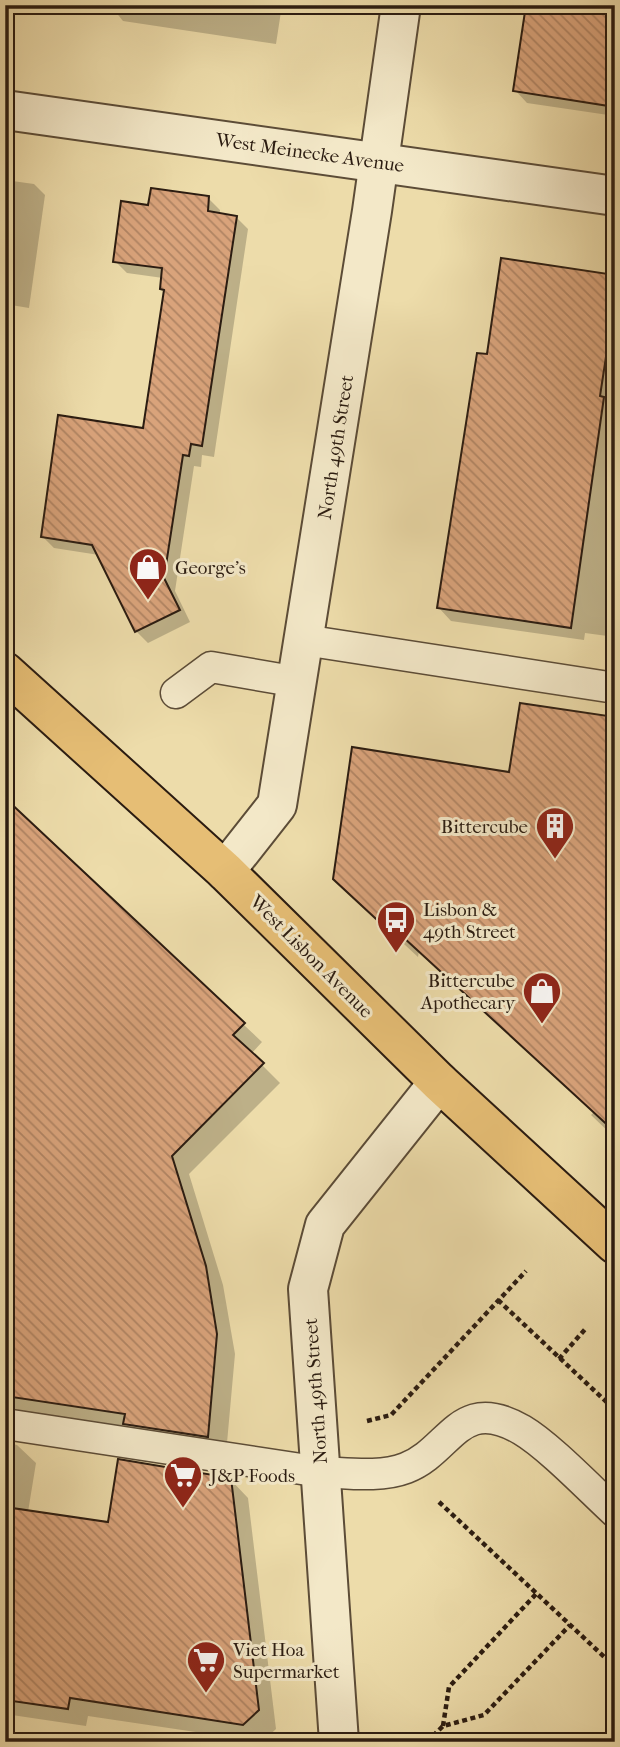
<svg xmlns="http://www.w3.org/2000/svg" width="620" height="1747" viewBox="0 0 620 1747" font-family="'IM FELL French Canon',serif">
  <defs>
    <pattern id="building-back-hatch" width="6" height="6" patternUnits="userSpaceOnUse" patternTransform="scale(1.75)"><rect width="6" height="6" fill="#d9a37b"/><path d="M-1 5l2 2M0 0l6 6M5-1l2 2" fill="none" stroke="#b08463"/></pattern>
  </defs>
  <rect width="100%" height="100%" fill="#eddcaa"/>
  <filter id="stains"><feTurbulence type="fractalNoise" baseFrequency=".00286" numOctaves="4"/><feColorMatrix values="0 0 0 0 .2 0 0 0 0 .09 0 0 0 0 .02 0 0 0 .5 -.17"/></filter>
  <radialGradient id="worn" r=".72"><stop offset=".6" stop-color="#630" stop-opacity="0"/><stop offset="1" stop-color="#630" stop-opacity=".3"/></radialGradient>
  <!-- shadow -->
  <g fill="#0003">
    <path d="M110 5H282L276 44 123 21Z"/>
    <path d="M518 5H615V116L527 103 515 90 527 14Z"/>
    <path d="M5 180 34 184 45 195 29 308 5 304Z"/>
    <path d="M208 198 220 210V215L236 217 248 229 214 457 202 455 201 467 194 466 175 591 190 622 148 643 136 631 99 555 54 548 42 536 145 430 165 292 161 289 163 278 127 273 115 261 150 207Z"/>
    <path d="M615 278V637L585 633 584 640 451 621 439 608 488 356Z"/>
    <path d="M615 719V1138L591 1115 594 1112 419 951 418 957 351 895 511 774Z"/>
    <path d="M5 801 262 1042 251 1054 280 1083 189 1174 223 1285 235 1354 226 1454 9 1432 5 1440Z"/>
    <path d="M5 1442 17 1445 36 1463 28 1512 110 1524 230 1479 248 1498 276 1729 262 1742 88 1716 86 1726 5 1714Z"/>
  </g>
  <!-- building -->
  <g fill="url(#building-back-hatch)" stroke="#2b1c11" stroke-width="2">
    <path d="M526 5H615V107L513 91Z"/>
    <path d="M151 188 209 196 208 211 237 216 202 446 191 444 189 456 183 455 164 578 180 610 135 632 92 545 41 537 58 415 143 428 164 290 160 289 162 268 113 262 121 201 148 205Z"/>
    <path d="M501 258 615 275V298L600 396 604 397 571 628 437 608 477 353 487 354Z"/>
    <path d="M520 703 615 717V1132L403 937 402 943 333 879 352 747 509 772Z"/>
    <path d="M5 798 245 1023 233 1035 264 1063 172 1156 206 1266 217 1334 208 1437 123 1424 125 1414 5 1396Z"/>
    <path d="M118 1459 231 1478 259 1710 243 1725 70 1698 68 1709 5 1700V1507L108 1522Z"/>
  </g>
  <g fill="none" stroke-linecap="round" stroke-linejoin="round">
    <!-- service casing -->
    <g stroke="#5c4c37" stroke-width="33">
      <g id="service">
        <path d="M304 640 615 688"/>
        <path d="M176 693 211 667 298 682"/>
        <path d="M5 1424 321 1472C348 1473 380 1478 406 1468 451 1451 459 1393 522 1430 549 1446 590 1489 615 1512"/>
      </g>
    </g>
    <!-- minor casing -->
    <g stroke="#5c4c37" stroke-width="42">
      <g id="minor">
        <path d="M5 110 615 196"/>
        <path d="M225 871 277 805 372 211 401 5"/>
        <path d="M339 1742 308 1289 325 1225 439 1082"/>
      </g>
    </g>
    <!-- primary casing -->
    <g stroke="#2b1c11" stroke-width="42">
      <path id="primary" d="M5 672 225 871 439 1082 615 1244"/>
    </g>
    <!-- path -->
    <g stroke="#2b1c11" stroke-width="4.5" stroke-dasharray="5 3.5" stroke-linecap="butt">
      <path d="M498 1300 615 1410"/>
      <path d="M559 1359 587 1327"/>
      <path d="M608 1404 615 1397"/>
      <path d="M367 1421 391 1415 526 1271"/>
      <path d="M439 1502 615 1667"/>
      <path d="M443 1726 449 1687 537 1593"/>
      <path d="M427 1742 443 1726 484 1715 570 1625"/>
    </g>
    <!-- service -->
    <use href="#service" stroke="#f3e8c8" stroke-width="30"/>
    <!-- minor -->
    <use href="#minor" stroke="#f3e8c8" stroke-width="38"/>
    <!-- primary -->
    <use href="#primary" stroke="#e6be75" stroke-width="38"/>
  </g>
  <!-- icons -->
  <defs>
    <g id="shop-pin" transform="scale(2.0125)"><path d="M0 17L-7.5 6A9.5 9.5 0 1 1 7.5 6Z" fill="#8f2418" stroke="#f3e8c8"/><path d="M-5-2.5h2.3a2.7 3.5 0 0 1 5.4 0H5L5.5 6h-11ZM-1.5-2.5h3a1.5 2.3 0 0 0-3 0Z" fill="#fff"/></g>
    <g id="building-pin" transform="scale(2.0125)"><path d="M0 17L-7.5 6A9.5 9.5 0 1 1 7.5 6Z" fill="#8f2418" stroke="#f3e8c8"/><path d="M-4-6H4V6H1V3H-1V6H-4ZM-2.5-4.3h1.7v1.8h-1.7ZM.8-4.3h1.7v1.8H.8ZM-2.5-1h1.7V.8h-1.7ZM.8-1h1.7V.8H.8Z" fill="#fff"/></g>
    <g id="bus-pin" transform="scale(2.0125)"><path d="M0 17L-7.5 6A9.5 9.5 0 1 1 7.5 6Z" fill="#8f2418" stroke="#f3e8c8"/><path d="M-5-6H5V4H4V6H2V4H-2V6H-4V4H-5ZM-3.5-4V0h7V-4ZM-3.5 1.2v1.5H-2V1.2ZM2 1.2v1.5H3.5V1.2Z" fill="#fff"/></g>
    <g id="supermarket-pin" transform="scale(2.0125)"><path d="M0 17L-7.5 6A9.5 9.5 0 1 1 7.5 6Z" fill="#8f2418" stroke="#f3e8c8"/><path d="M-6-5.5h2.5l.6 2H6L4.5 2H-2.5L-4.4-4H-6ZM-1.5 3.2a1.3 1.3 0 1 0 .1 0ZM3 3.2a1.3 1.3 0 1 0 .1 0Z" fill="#fff"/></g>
  </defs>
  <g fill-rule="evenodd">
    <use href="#shop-pin" x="148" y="567"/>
    <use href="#building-pin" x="555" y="826"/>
    <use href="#bus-pin" x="396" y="920"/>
    <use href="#shop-pin" x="542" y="991"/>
    <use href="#supermarket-pin" x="183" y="1475"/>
    <use href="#supermarket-pin" x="206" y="1660"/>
  </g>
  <g text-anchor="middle" stroke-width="6" stroke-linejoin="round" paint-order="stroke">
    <!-- street labels -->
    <g font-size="19" fill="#2b1c11" stroke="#f3e8c8">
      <text transform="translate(310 152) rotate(8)" y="7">West Meinecke Avenue</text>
      <text transform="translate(335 447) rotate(-81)" y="7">North 49th Street</text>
      <text transform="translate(312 956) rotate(45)" y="7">West Lisbon Avenue</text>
      <text transform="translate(315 1391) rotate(-94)" y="7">North 49th Street</text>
    </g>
    <!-- poi labels -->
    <g font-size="19" fill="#2b1c11" stroke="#f3e8c8" text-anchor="start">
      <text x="175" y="574">George's</text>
      <text x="528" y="833" text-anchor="end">Bittercube</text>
      <text x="423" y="916">Lisbon &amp;<tspan x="423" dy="22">49th Street</tspan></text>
      <text x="515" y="987" text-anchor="end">Bittercube<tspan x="515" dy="22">Apothecary</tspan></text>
      <text x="210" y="1482">J&amp;P Foods</text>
      <text x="233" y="1656">Viet Hoa<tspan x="233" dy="22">Supermarket</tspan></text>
    </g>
  </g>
  <!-- margin -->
  <rect width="620" height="1747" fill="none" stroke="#eddcaa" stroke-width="28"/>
  <rect x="7" y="7" width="606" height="1733" fill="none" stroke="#2b1c11" stroke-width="3.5"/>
  <rect x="14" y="14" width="592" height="1719" fill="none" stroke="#2b1c11" stroke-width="2"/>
  <rect width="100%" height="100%" filter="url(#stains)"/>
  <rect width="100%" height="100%" fill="url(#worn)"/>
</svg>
